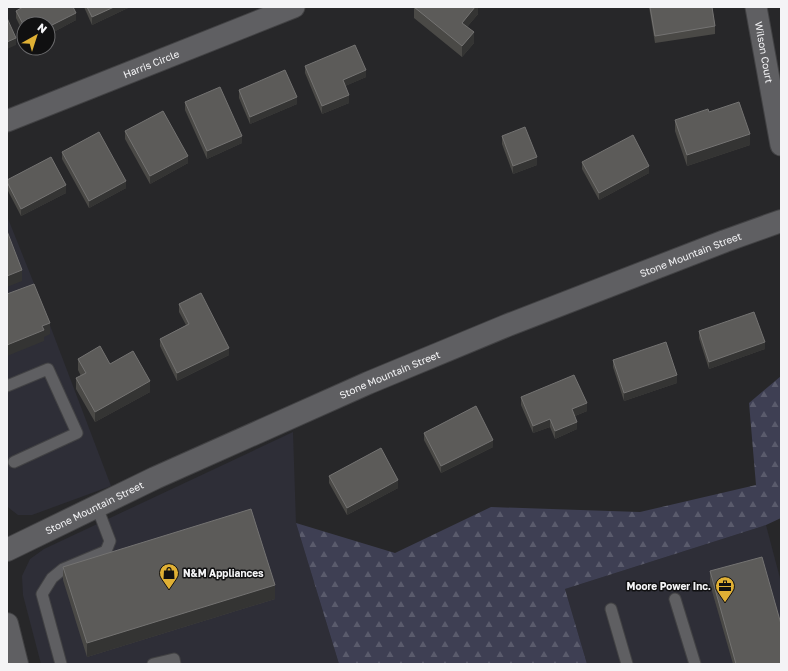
<svg xmlns="http://www.w3.org/2000/svg" width="788" height="671" viewBox="0 0 788 671" font-family="'Golos Text',sans-serif">
  <defs>
    <pattern id="forest-firs" width="22" height="20" patternUnits="userSpaceOnUse"><rect width="22" height="20" fill="#3e3f53"/><path d="M5 1l3.5 6h-7zM16 11l3.5 6h-7z" fill="#5a5b6c"/></pattern>
  </defs>
  <rect width="100%" height="100%" fill="#272729"/>
  <!-- built -->
  <g fill="#2e2e37">
    <path d="M7 216 35 286 111 486 32 515H18L9 508 7 506Z"/>
    <path d="M293 432 296 523 339 664H41L23 595 22 576 30 559 44 549Z"/>
    <path d="M766 525 781 582V664H587L565 589Z"/>
  </g>
  <!-- forest -->
  <path fill="url(#forest-firs)" d="M781 376V518L766 525 565 589 587 664H339L296 523 395 553 491 507 640 512 756 485 749 403Z"/>
  <g fill="none" stroke-linecap="round" stroke-linejoin="round">
    <!-- lane casing -->
    <g stroke="#424244" stroke-width="13">
      <g id="lane">
        <path d="M7 386 48 369 77 433 14 462"/>
        <path d="M675 599 695 664"/>
        <path d="M611 609 627 664"/>
        <path d="M61 664 42 594 52 578 63 569 106 551 110 541 97 507"/>
        <path d="M153 664 174 659 175 664"/>
      </g>
    </g>
    <!-- street casing -->
    <g stroke="#424244" stroke-width="23">
      <g id="street">
        <path id="s1" d="M756 7 781 145"/>
        <path id="s2" d="M7 121 294 7"/>
      </g>
    </g>
    <!-- secondary casing -->
    <g stroke="#424244" stroke-width="24">
      <g id="secondary">
        <path id="s3" d="M7 550 155 478 368 383 508 325 725 241 781 221"/>
        <path d="M7 624 17 664"/>
      </g>
    </g>
    <!-- lane -->
    <use href="#lane" stroke="#5f5f62" stroke-width="11"/>
    <!-- street -->
    <use href="#street" stroke="#5f5f62" stroke-width="21"/>
    <!-- secondary -->
    <use href="#secondary" stroke="#5f5f62" stroke-width="22"/>
  </g>
  <!-- wall -->
  <g fill="#4a4946">
    <path d="M84 7H130L92 25Z"/>
    <path d="M414 7H478V14L467 27 474 43 462 57 414 18Z"/>
    <path d="M649 7H712L715 26V34L655 43Z"/>
    <path d="M16 11 76 20 48 35V24H24V34L16 18Z"/>
    <path d="M305 66 366 77 345 86 349 103 322 114 305 73Z"/>
    <path d="M239 90 297 104 250 124 239 98Z"/>
    <path d="M185 102 242 143 207 159 185 110Z"/>
    <path d="M709 112 750 145 687 166 675 131V120Z"/>
    <path d="M125 131 188 163 150 184 125 139Z"/>
    <path d="M502 136 537 165 513 174 502 144Z"/>
    <path d="M62 152 126 188 89 208 62 159Z"/>
    <path d="M582 162 649 173 599 200 582 169Z"/>
    <path d="M7 180 66 193 21 216 7 189Z"/>
    <path d="M179 304 229 355 177 381 160 346V339L186 325 179 312Z"/>
    <path d="M699 331 765 349 709 369 699 338Z"/>
    <path d="M78 359 110 364 150 392 95 422 76 389V378L81 376 78 370Z"/>
    <path d="M613 360 677 383 624 401 613 367Z"/>
    <path d="M521 397 587 411 575 416 577 429 555 439 550 427 533 433 521 405Z"/>
    <path d="M424 433 493 447 441 473 424 440Z"/>
    <path d="M329 476 398 488 347 515 329 483Z"/>
    <path d="M63 567 275 599 87 657 63 580Z"/>
    <path d="M710 571 781 664H733L710 584Z"/>
  </g>
  <!-- shaded-wall -->
  <g fill="#343433">
    <path d="M114 7H130L92 25V17Z"/>
    <path d="M475 7H478V14L462 33V23Z"/>
    <path d="M76 13V20L48 35V27Z"/>
    <path d="M474 32V43L462 57V46Z"/>
    <path d="M16 38V45L7 49V42Z"/>
    <path d="M366 70V77L343 87V80Z"/>
    <path d="M349 95V103L322 114V106Z"/>
    <path d="M297 97V104L250 124V117Z"/>
    <path d="M750 134V145L687 166V155Z"/>
    <path d="M242 136V143L207 159V151Z"/>
    <path d="M188 156V163L150 184V176Z"/>
    <path d="M537 157V165L513 174V166Z"/>
    <path d="M649 166V173L599 200V193Z"/>
    <path d="M126 181V188L89 208V201Z"/>
    <path d="M66 185V193L21 216V209Z"/>
    <path d="M22 270V281L7 287V276Z"/>
    <path d="M50 323V334L44 337V341L7 356V345L42 326Z"/>
    <path d="M765 342V349L709 369V362Z"/>
    <path d="M229 348V355L177 381V373Z"/>
    <path d="M677 375V383L624 401V393Z"/>
    <path d="M150 381V392L95 422V412Z"/>
    <path d="M587 403V411L572 417V409Z"/>
    <path d="M550 419V427L533 433V426Z"/>
    <path d="M577 422V429L555 439V431Z"/>
    <path d="M493 440V447L441 473V466Z"/>
    <path d="M398 480V488L347 515V508Z"/>
    <path d="M275 585V599L87 657V643Z"/>
  </g>
  <!-- building -->
  <g fill="#5c5b59" stroke="#747372">
    <path d="M23 7H73L76 13 48 27V24H24V26L16 11Z"/>
    <path d="M87 7H114L92 17Z"/>
    <path d="M414 7H475L462 23 474 32 462 46Z"/>
    <path d="M650 7H712L715 26 655 36Z"/>
    <path d="M7 18 16 38 7 42Z"/>
    <path d="M355 45 366 70 343 80 349 95 322 106 305 66Z"/>
    <path d="M285 70 297 97 250 117 239 90Z"/>
    <path d="M220 87 242 136 207 151 185 102Z"/>
    <path d="M739 102 750 134 687 155 675 120 708 109 709 112Z"/>
    <path d="M163 111 188 156 150 176 125 131Z"/>
    <path d="M525 127 537 157 513 166 502 136Z"/>
    <path d="M99 132 126 181 89 201 62 152Z"/>
    <path d="M633 135 649 166 599 193 582 162Z"/>
    <path d="M51 157 66 185 21 209 7 182V180Z"/>
    <path d="M7 231 22 270 7 276Z"/>
    <path d="M34 284 50 323 42 326 44 330 7 345V294Z"/>
    <path d="M201 293 229 348 177 373 160 339 189 324 179 304Z"/>
    <path d="M754 312 765 342 709 362 699 331Z"/>
    <path d="M666 342 677 375 624 393 613 360Z"/>
    <path d="M100 346 110 364 133 351 150 381 95 412 76 378 86 373 78 359Z"/>
    <path d="M574 375 587 403 572 409 577 422 555 431 550 419 533 426 521 397Z"/>
    <path d="M476 406 493 440 441 466 424 433Z"/>
    <path d="M381 448 398 480 347 508 329 476Z"/>
    <path d="M251 509 275 585 87 643 63 567Z"/>
    <path d="M762 557 781 624V664H736L710 571Z"/>
  </g>
  <!-- icons -->
  <defs>
    <g id="shop-pin" transform="scale(1)"><path d="M0 17L-7.5 6A9.5 9.5 0 1 1 7.5 6Z" fill="#e0b034" stroke="#101011"/><path d="M-5-2.5h2.3a2.7 3.5 0 0 1 5.4 0H5L5.5 6h-11ZM-1.5-2.5h3a1.5 2.3 0 0 0-3 0Z" fill="#111"/></g>
    <g id="office-pin" transform="scale(1)"><path d="M0 17L-7.5 6A9.5 9.5 0 1 1 7.5 6Z" fill="#e0b034" stroke="#101011"/><path d="M-6-3h4V-5.5h4V-3h4V5H-6ZM-1-4.5V-3h2v-1.5ZM-6 0V1H6V0Z" fill="#111"/></g>
  </defs>
  <g fill-rule="evenodd">
    <use href="#shop-pin" x="169" y="573"/>
    <use href="#office-pin" x="725" y="586"/>
  </g>
  <g text-anchor="middle" stroke-width="3" stroke-linejoin="round" paint-order="stroke">
    <!-- street labels -->
    <g font-size="10" fill="#f4f4f6" stroke="#101011">
      <text dy="4" stroke="none"><textPath href="#s1" startOffset="46">Wilson Court</textPath></text>
      <text dy="4" stroke="none"><textPath href="#s2" startOffset="155">Harris Circle</textPath></text>
      <text dy="4" stroke="none"><textPath href="#s3" startOffset="745">Stone Mountain Street</textPath></text>
      <text dy="4" stroke="none"><textPath href="#s3" startOffset="421">Stone Mountain Street</textPath></text>
      <text dy="4" stroke="none"><textPath href="#s3" startOffset="97">Stone Mountain Street</textPath></text>
    </g>
    <!-- poi labels -->
    <g font-size="10" font-weight="bold" fill="#f4f4f6" stroke="#101011" text-anchor="start">
      <text x="183" y="577">N&amp;M Appliances</text>
      <text x="711" y="590" text-anchor="end">Moore Power Inc.</text>
    </g>
  </g>
  <!-- border -->
  <rect width="788" height="671" fill="none" stroke="#f4f4f6" stroke-width="16"/>
  <!-- north arrow -->
  <g transform="translate(36 36) rotate(39)"><circle r="19" fill="#101011" stroke="#6b6b6d"/>
  <path d="M0-3L7 15L0 10L-7 15Z" fill="#e0b034"/>
  <text y="-6" font-size="11" font-weight="bold" text-anchor="middle" fill="#f4f4f6">N</text>
  </g>
</svg>
